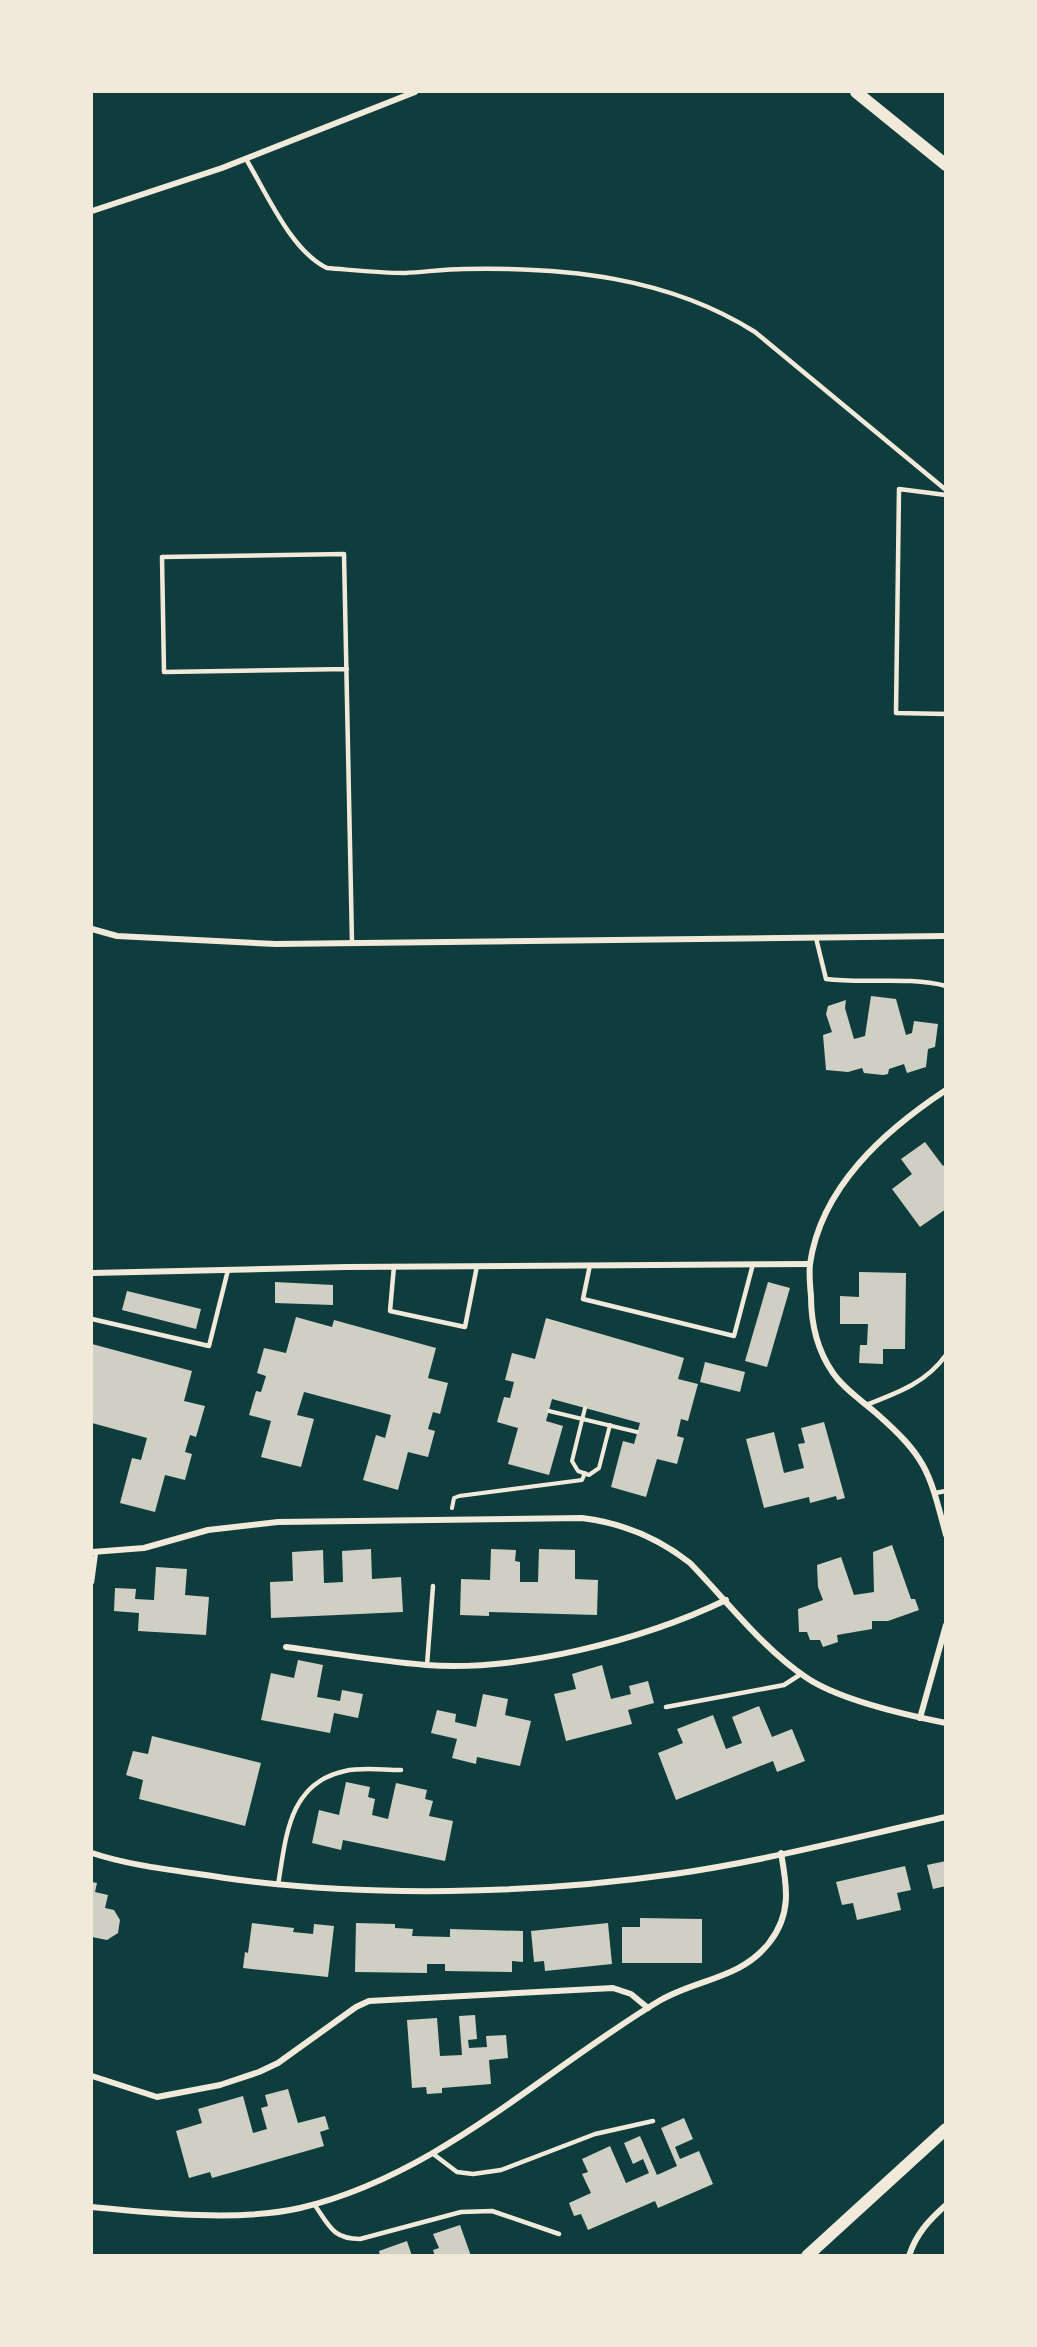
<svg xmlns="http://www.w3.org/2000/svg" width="1037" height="2347" viewBox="0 0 1037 2347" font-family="'Zilla Slab',serif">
  <rect width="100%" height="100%" fill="#0f3d3e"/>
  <!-- building -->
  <g fill="#cfcfc3">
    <path d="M871 996 896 999 906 1035 912 1033 914 1021 938 1024 935 1047 928 1049 926 1067 907 1073 904 1064 889 1069 888 1074 883 1075 864 1073 862 1068 848 1072 826 1070 823 1035 832 1032 826 1014 828 1006 846 1000 845 1008 854 1039 865 1036Z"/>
    <path d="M925 1142 943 1166 946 1163V1209L920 1227 892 1189 912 1174 901 1159Z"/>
    <path d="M859 1272 906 1273 905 1349H883V1364L859 1363 860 1345H867L868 1324H840V1296L859 1297Z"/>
    <path d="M275 1282 333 1285V1305L275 1303Z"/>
    <path d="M768 1282 790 1288 767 1367 745 1361Z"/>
    <path d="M127 1291 201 1309 196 1329 122 1310Z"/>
    <path d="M296 1317 332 1327 334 1320 436 1348 428 1378 448 1383 440 1414 433 1412 428 1429 435 1431 428 1457 408 1452 398 1490 363 1480 376 1435 385 1438 391 1415 304 1392 297 1415 314 1419 301 1467 261 1457 271 1421 249 1415 256 1391 261 1392 266 1376 257 1373 264 1348 286 1353Z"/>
    <path d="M546 1318 684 1358 678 1379 698 1384 688 1421 681 1419 677 1436 684 1438 677 1464 657 1459 646 1497 611 1487 623 1441 634 1444 640 1423 552 1399 546 1421 563 1426 549 1475 508 1464 518 1428 497 1422 504 1397 510 1398 514 1382 505 1380 512 1353 535 1359Z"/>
    <path d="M92 1344 192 1371 184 1401 205 1406 196 1437 190 1435 185 1452 192 1454 185 1480 165 1475 155 1512 120 1503 132 1458 141 1460 147 1438 92 1423Z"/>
    <path d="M705 1362 745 1372 740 1392 700 1382Z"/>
    <path d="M824 1422 845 1498 837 1500 836 1496 810 1503 809 1497 764 1508 746 1439 774 1432 784 1473 804 1468 798 1444 805 1443 801 1428Z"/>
    <path d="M892 1545 911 1599H915L919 1610 888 1621H872V1629L837 1635 838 1642 823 1647 820 1640H810L807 1632H799L798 1609 823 1600 818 1587 817 1565 841 1557 854 1595 874 1592 873 1552Z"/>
    <path d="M371 1549 372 1579 401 1577 403 1612 271 1618 270 1582 293 1581 292 1552 323 1550 324 1583 343 1582 342 1551Z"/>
    <path d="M491 1549 516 1550 515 1561 520 1562V1582H538L539 1549 575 1550V1579L598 1580 597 1615 489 1612V1616L460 1615 461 1579 490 1580Z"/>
    <path d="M156 1567 187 1569 185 1595 209 1597 206 1635 138 1631 139 1613 114 1611 115 1588 136 1589 135 1599 154 1600Z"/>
    <path d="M298 1660 323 1665 317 1697 340 1701 342 1690 363 1694 358 1718 334 1713 330 1733 261 1720 271 1673 294 1678Z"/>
    <path d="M602 1665 611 1699 631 1694 629 1686 648 1681 654 1703 628 1710 632 1724 566 1741 554 1694 576 1689 572 1674Z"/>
    <path d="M483 1694 508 1699 505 1715 531 1721 520 1766 477 1757 476 1764 452 1758 457 1739 431 1733 437 1710 456 1714 455 1722 476 1727Z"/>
    <path d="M759 1706 772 1737 792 1729 805 1761 777 1772 773 1761 676 1800 658 1753 683 1743 677 1729 713 1715 726 1749 742 1743 732 1717Z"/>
    <path d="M152 1736 261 1763 245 1826 139 1799 143 1780 126 1775 133 1751 148 1754Z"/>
    <path d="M346 1782 370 1787 368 1797 375 1799 372 1815 388 1819 396 1783 427 1790 425 1799 433 1801 429 1816 453 1821 445 1861 343 1840 341 1850 312 1843 319 1810 339 1815Z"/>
    <path d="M946 1861V1886L933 1889 927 1865Z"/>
    <path d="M905 1866 911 1890 897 1893 901 1910 857 1920 853 1903 842 1905 836 1882Z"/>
    <path d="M92 1882 97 1883 95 1892 108 1895 105 1908 114 1910 120 1920 118 1933 107 1940 92 1937Z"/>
    <path d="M640 1918 702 1919V1963H622V1927H640Z"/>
    <path d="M252 1923 294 1928 293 1932 313 1934 314 1924 334 1926 328 1977 243 1968 245 1952 248 1953Z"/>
    <path d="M356 1923 395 1924V1928L413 1929 412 1936 450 1937V1929L523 1931V1962L512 1961V1972L445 1971V1964H427V1973L355 1972Z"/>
    <path d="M608 1923 612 1964 545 1971 544 1961 534 1962 531 1931Z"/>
    <path d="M475 2015 477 2039 468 2040 469 2048 487 2047 486 2036 506 2035 508 2058 489 2060 491 2084 442 2088V2093L427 2094 426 2087 412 2088 407 2020 437 2018 440 2056 462 2055 459 2016Z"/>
    <path d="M288 2089 298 2123 325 2116 329 2129 320 2132 324 2146 212 2178 210 2172 189 2178 176 2131 202 2123 198 2109 243 2096 253 2133 267 2129 261 2108 268 2106 265 2095Z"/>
    <path d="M684 2118 693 2139 675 2147 680 2159 699 2151 713 2184 658 2208 655 2201 588 2230 581 2214 574 2216 569 2203 591 2193 582 2174 588 2172 582 2159 610 2146 626 2183 649 2173 643 2159 633 2164 624 2143 640 2136 657 2175 677 2166 661 2128Z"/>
    <path d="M460 2225 471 2256H435L433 2250 439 2248 433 2234Z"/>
    <path d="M407 2241 412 2256H380L379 2251Z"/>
  </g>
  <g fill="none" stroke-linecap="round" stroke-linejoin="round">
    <!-- path -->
    <g stroke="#f1e9da" stroke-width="4">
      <path d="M585 1408 572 1461 578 1471 589 1475 599 1468 610 1425"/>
      <path d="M549 1411 637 1432"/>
      <path d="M452 1508 454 1498 459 1496 582 1480 585 1473"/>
    </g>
    <!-- service -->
    <g stroke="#f1e9da" stroke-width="4.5">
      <path d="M246 159C266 192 291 251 327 268 353 270 379 273 405 273 425 272 445 269 464 269 566 267 668 277 755 332L946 490"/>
      <path d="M946 495 899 489 896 713 946 714"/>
      <path d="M347 669 164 672 162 557 344 554 352 943"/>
      <path d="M816 938 826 979C865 984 907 976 946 986"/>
      <path d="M590 1265 583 1299 734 1336 753 1264"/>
      <path d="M394 1266 390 1311 465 1327 477 1266"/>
      <path d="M92 1319 209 1346 228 1270"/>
      <path d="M866 1405C897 1393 926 1383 946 1355"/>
      <path d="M935 1493 946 1491"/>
      <path d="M92 1582 96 1552"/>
      <path d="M427 1665 433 1586"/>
      <path d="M666 1707 784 1685 801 1674"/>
      <path d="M278 1885C286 1838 288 1783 345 1771 362 1767 383 1770 401 1770"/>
      <path d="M432 2153 457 2172 473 2174 501 2170 595 2134 653 2121"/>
      <path d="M314 2204C329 2225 332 2239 360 2239L461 2212 492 2211 559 2234"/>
    </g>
    <!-- minor -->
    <g stroke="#f1e9da" stroke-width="6">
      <path d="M92 211 222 168 415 92"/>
      <path d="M92 929 117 936 276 944 946 936"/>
      <path d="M946 1090C884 1131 821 1187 810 1264 809 1274 810 1286 811 1296 811 1324 817 1350 833 1373 844 1389 861 1400 876 1413 927 1458 929 1471 946 1535"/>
      <path d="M92 1273 346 1267 810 1264"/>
      <path d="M92 1552 144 1548 208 1530 278 1522 582 1518C623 1523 657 1537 690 1563 728 1602 762 1648 807 1678 840 1700 906 1715 946 1723"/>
      <path d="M286 1647C332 1653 379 1661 426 1665 518 1672 643 1640 726 1600"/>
      <path d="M920 1718 946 1625"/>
      <path d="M92 1853C134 1867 182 1871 225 1878 365 1898 534 1894 674 1874 765 1861 856 1837 946 1817"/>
      <path d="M92 2076 157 2097 220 2085 259 2072 278 2063 356 2007 369 2001 613 1988 631 1994 648 2008"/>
      <path d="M92 2207C153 2213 239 2222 300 2208 437 2176 541 2072 659 2001 696 1979 741 1979 769 1943 792 1914 787 1886 781 1853"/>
      <path d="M909 2256C916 2234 929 2220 946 2205"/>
    </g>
    <!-- secondary -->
    <g stroke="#f1e9da" stroke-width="12">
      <path d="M856 92 946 165"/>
      <path d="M807 2256 946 2129"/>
    </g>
  </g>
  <!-- border -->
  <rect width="1037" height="2347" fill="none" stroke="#f1e9da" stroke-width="186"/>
</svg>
